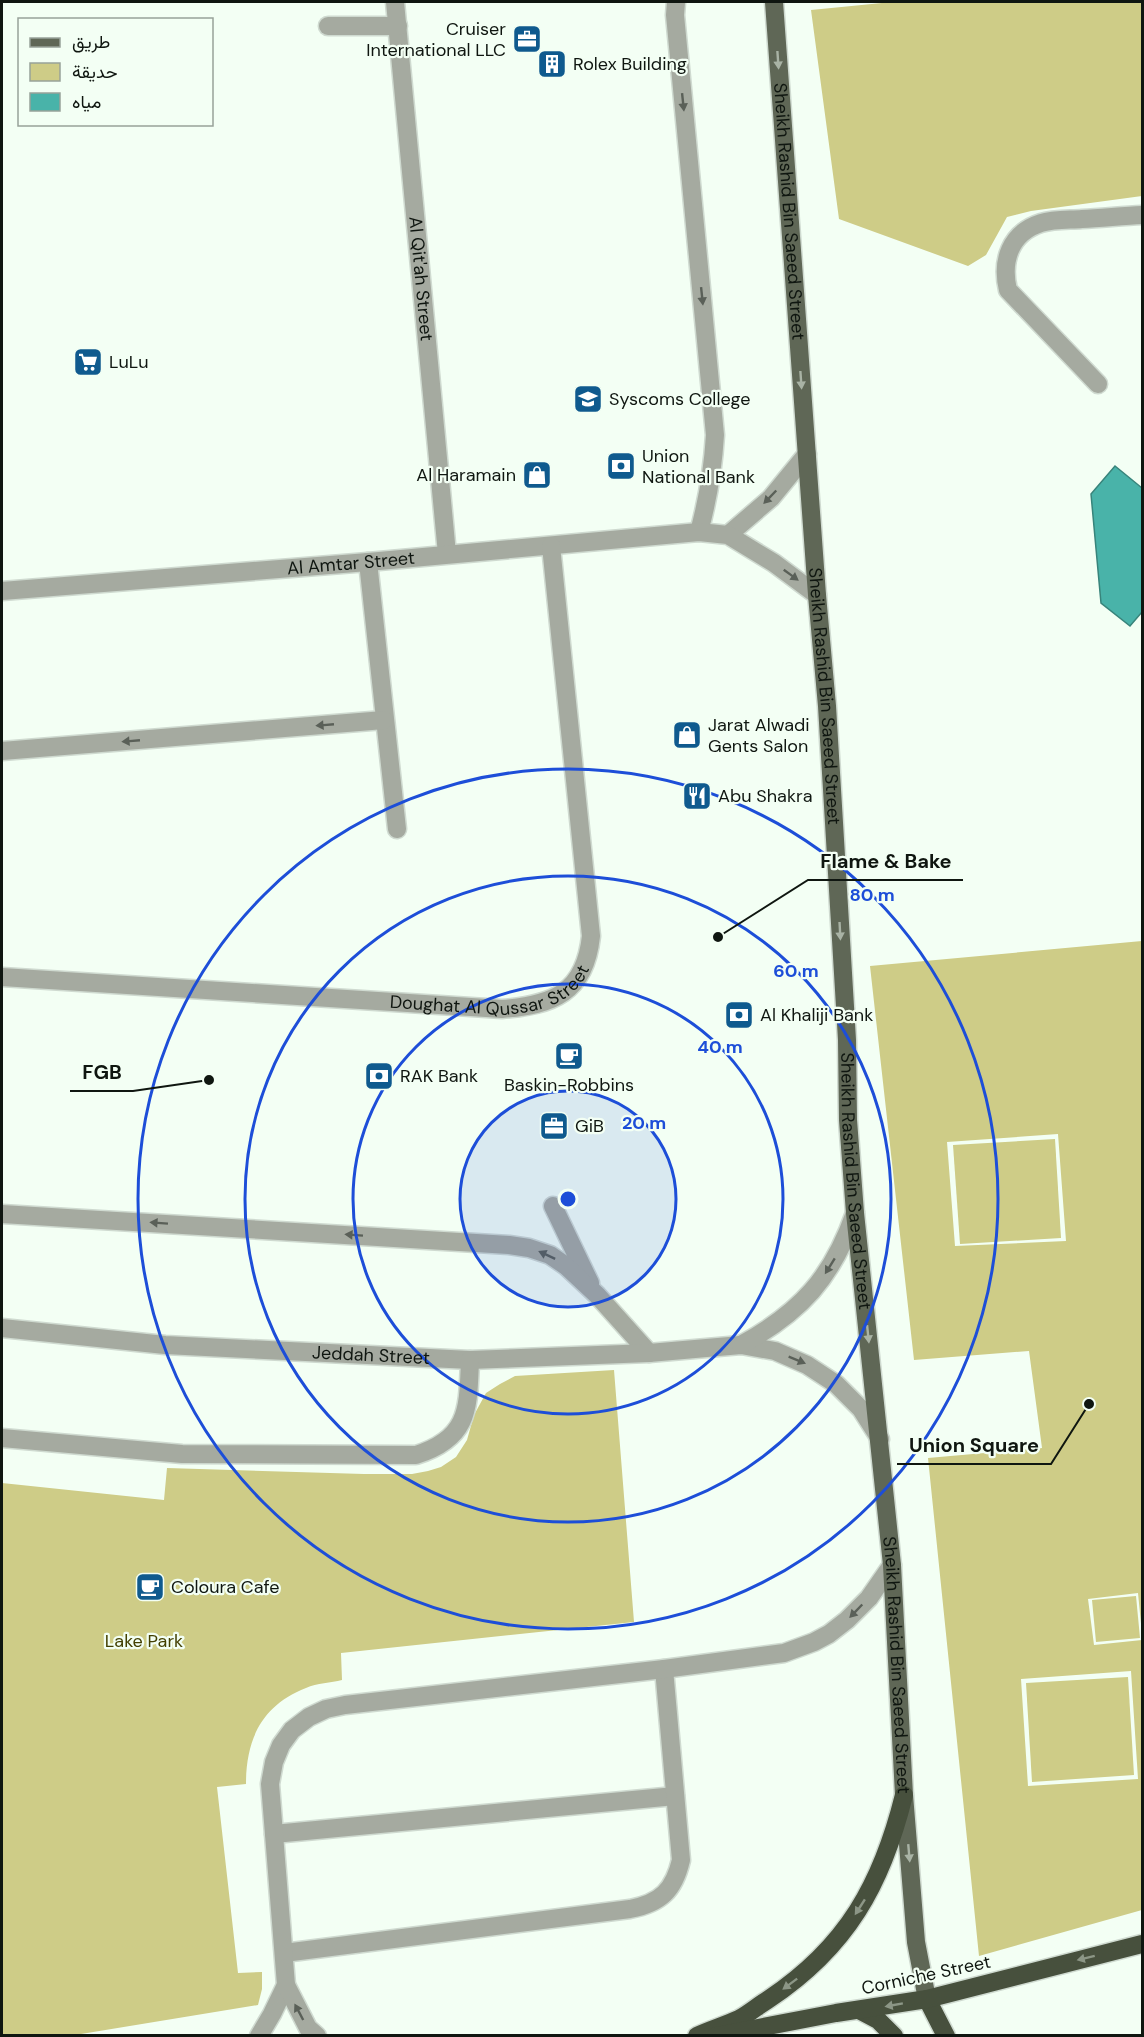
<svg xmlns="http://www.w3.org/2000/svg" width="1144" height="2037" viewBox="0 0 1144 2037" font-family="'DM Sans',Vazirmatn,sans-serif">
  <rect width="100%" height="100%" fill="#f3fff4"/>
  <!-- green -->
  <g fill="#cecc87" fill-rule="evenodd">
    <path d="M892 2H1142V196L1031 211 1007 217 986 255 968 266 839 219 811 10Z"/>
    <path d="M1142 941V1634L1138 1593 1088 1599 1094 1645 1142 1640V1910L979 1956 928 1458 1042 1448 1029 1351 914 1360 870 966ZM1058 1134 1066 1241 955 1246 947 1142ZM1131 1671 1138 1779 1028 1786 1021 1679Z"/>
    <path d="M1055 1139 1061 1238 960 1244 953 1145Z"/>
    <path d="M614 1370 634 1622 341 1653 342 1680C331 1683 317 1683 306 1688 262 1705 246 1739 246 1784L217 1787 238 1973 262 1972V1989L258 2005 75 2035H2V1483L164 1500 167 1468 364 1474H412L428 1471 441 1467 456 1457 467 1440 474 1415 486 1393 500 1384 515 1376Z"/>
    <path d="M1136 1596 1140 1638 1096 1642 1092 1600Z"/>
    <path d="M1128 1677 1134 1775 1032 1782 1026 1683Z"/>
  </g>
  <!-- water -->
  <path fill="#49b3a9" stroke="#38847b" stroke-width="1.5" d="M1115 466 1142 488V612L1130 626 1101 603 1091 494Z"/>
  <g fill="none" stroke-linecap="round" stroke-linejoin="round">
    <!-- minor casing -->
    <g stroke="#cfdad0" stroke-width="21">
      <g id="minor">
        <path id="s1" d="M395 2 447 554"/>
        <path d="M676 2 675 15 715 435C713 468 708 499 699 532"/>
        <path d="M328 26H398"/>
        <path d="M1098 384 1008 290C1001 261 1010 233 1041 223 1054 219 1069 220 1082 219 1102 218 1122 216 1142 215"/>
        <path d="M728 535 771 498 807 454"/>
        <path d="M368 562 397 829"/>
        <path id="s2" d="M2 591 368 562 699 532 728 535 774 563 817 595"/>
        <path d="M2 751 384 720"/>
        <path id="s3" d="M2 977 502 1009C553 1005 585 993 591 936L551 546"/>
        <path d="M553 1206 590 1283"/>
        <path d="M2 1214 509 1245 529 1248 550 1255 566 1266 597 1295 649 1353"/>
        <path id="s4" d="M2 1328 165 1345 470 1360 649 1353 741 1345 775 1351 807 1365 836 1384 861 1409 880 1439"/>
        <path d="M741 1345C801 1312 832 1278 855 1213"/>
        <path d="M2 1438 182 1454 416 1455C470 1438 468 1408 470 1360"/>
        <path d="M274 1834 675 1796"/>
        <path d="M284 1953 630 1909C661 1903 674 1890 681 1860L664 1669"/>
        <path d="M259 2036 272 2014 286 1985"/>
        <path d="M317 2036 308 2028 286 1985 270 1784 274 1762 281 1745 292 1730 309 1717 326 1709 345 1705 664 1669 784 1653 814 1642 829 1634 847 1620 869 1598 892 1565"/>
      </g>
    </g>
    <!-- major casing -->
    <g stroke="#cfdad0" stroke-width="21">
      <g id="major">
        <path id="s5" d="M774 2 817 595 827 706 847 1040 848 1120 855 1213 892 1565 904 1795 916 1942 927 1999"/>
      </g>
    </g>
    <!-- highway casing -->
    <g stroke="#cfdad0" stroke-width="21">
      <g id="highway">
        <path d="M927 1999 946 2036"/>
        <path d="M861 2011 878 2020 894 2036"/>
        <path d="M697 2036C710 2030 726 2025 739 2019 750 2013 759 2005 769 1999 847 1947 882 1884 904 1795"/>
        <path d="M716 2036 836 2013 927 1999 1142 1944"/>
      </g>
    </g>
    <!-- minor -->
    <use href="#minor" stroke="#a5aaa0" stroke-width="18"/>
    <!-- major -->
    <use href="#major" stroke="#5f6756" stroke-width="18"/>
    <!-- highway -->
    <use href="#highway" stroke="#47503d" stroke-width="18"/>
  </g>
  <!-- one-way arrows -->
  <defs><path id="oneway-solid" d="M-6-.8H1V-3.2L6.5 0L1 3.2V.8H-6Z" transform="scale(1.5)"/></defs>
  <g fill="#a9b3a5">
    <use href="#oneway-solid" transform="translate(778 60) rotate(86)"/>
    <use href="#oneway-solid" transform="translate(801 380) rotate(86)"/>
    <use href="#oneway-solid" transform="translate(840 931) rotate(87)"/>
    <use href="#oneway-solid" transform="translate(868 1334) rotate(84)"/>
    <use href="#oneway-solid" transform="translate(909 1853) rotate(85)"/>
  </g>
  <g fill="#5a6058">
    <use href="#oneway-solid" transform="translate(683 102) rotate(84)"/>
    <use href="#oneway-solid" transform="translate(702 296) rotate(84)"/>
    <use href="#oneway-solid" transform="translate(770 497) rotate(134)"/>
    <use href="#oneway-solid" transform="translate(791 575) rotate(36)"/>
    <use href="#oneway-solid" transform="translate(325 725) rotate(175)"/>
    <use href="#oneway-solid" transform="translate(131 741) rotate(175)"/>
    <use href="#oneway-solid" transform="translate(159 1223) rotate(-176)"/>
    <use href="#oneway-solid" transform="translate(354 1235) rotate(-176)"/>
    <use href="#oneway-solid" transform="translate(547 1255) rotate(-155)"/>
    <use href="#oneway-solid" transform="translate(830 1266) rotate(122)"/>
    <use href="#oneway-solid" transform="translate(797 1360) rotate(22)"/>
    <use href="#oneway-solid" transform="translate(856 1611) rotate(134)"/>
    <use href="#oneway-solid" transform="translate(299 2012) rotate(-118)"/>
  </g>
  <g fill="#8c9686">
    <use href="#oneway-solid" transform="translate(860 1907) rotate(123)"/>
    <use href="#oneway-solid" transform="translate(1086 1958) rotate(166)"/>
    <use href="#oneway-solid" transform="translate(790 1984) rotate(143)"/>
    <use href="#oneway-solid" transform="translate(894 2005) rotate(170)"/>
  </g>
  <!-- distance rings -->
  <circle cx="568" cy="1199" r="108" fill="#1d4ed8" fill-opacity=".12"/>
  <g fill="none" stroke="#1d4ed8" stroke-width="3">
    <circle cx="568" cy="1199" r="108"/>
    <circle cx="568" cy="1199" r="215"/>
    <circle cx="568" cy="1199" r="323"/>
    <circle cx="568" cy="1199" r="430"/>
  </g>
  <!-- icons -->
  <defs>
    <g id="office-square" transform="scale(1.5)"><rect x="-9" y="-9" width="18" height="18" rx="4" fill="#0f5a8e" stroke="#f3fff4"/><path d="M-6-3h4V-5.5h4V-3h4V5H-6ZM-1-4.5V-3h2v-1.5ZM-6 0V1H6V0Z" fill="#fff"/></g>
    <g id="building-square" transform="scale(1.5)"><rect x="-9" y="-9" width="18" height="18" rx="4" fill="#0f5a8e" stroke="#f3fff4"/><path d="M-4-6H4V6H1V3H-1V6H-4ZM-2.5-4.3h1.7v1.8h-1.7ZM.8-4.3h1.7v1.8H.8ZM-2.5-1h1.7V.8h-1.7ZM.8-1h1.7V.8H.8Z" fill="#fff"/></g>
    <g id="supermarket-square" transform="scale(1.5)"><rect x="-9" y="-9" width="18" height="18" rx="4" fill="#0f5a8e" stroke="#f3fff4"/><path d="M-6-5.5h2.5l.6 2H6L4.5 2H-2.5L-4.4-4H-6ZM-1.5 3.2a1.3 1.3 0 1 0 .1 0ZM3 3.2a1.3 1.3 0 1 0 .1 0Z" fill="#fff"/></g>
    <g id="school-square" transform="scale(1.5)"><rect x="-9" y="-9" width="18" height="18" rx="4" fill="#0f5a8e" stroke="#f3fff4"/><path d="M0-5L7-2L0 1L-7-2ZM-4 1L0 2.5L4 1V4Q0 6-4 4Z" fill="#fff"/></g>
    <g id="bank-square" transform="scale(1.5)"><rect x="-9" y="-9" width="18" height="18" rx="4" fill="#0f5a8e" stroke="#f3fff4"/><path d="M-6-4H6V4H-6ZM0-2.3a2.3 2.3 0 1 0 0 4.6a2.3 2.3 0 1 0 0-4.6Z" fill="#fff"/></g>
    <g id="shop-square" transform="scale(1.5)"><rect x="-9" y="-9" width="18" height="18" rx="4" fill="#0f5a8e" stroke="#f3fff4"/><path d="M-5-2.5h2.3a2.7 3.5 0 0 1 5.4 0H5L5.5 6h-11ZM-1.5-2.5h3a1.5 2.3 0 0 0-3 0Z" fill="#fff"/></g>
    <g id="restaurant-square" transform="scale(1.5)"><rect x="-9" y="-9" width="18" height="18" rx="4" fill="#0f5a8e" stroke="#f3fff4"/><path d="M-5-6h1v4h1v-4h1v4h1v-4h1v5L-1.5 .5V6h-2V.5L-5-1ZM5-6V6H3V1.5H1.5Q1.5-4 5-6Z" fill="#fff"/></g>
    <g id="cafe-square" transform="scale(1.5)"><rect x="-9" y="-9" width="18" height="18" rx="4" fill="#0f5a8e" stroke="#f3fff4"/><path d="M-5.5-4.5H6V0H3Q3 3.5 0 3.5H-2.5Q-5.5 3.5-5.5 0ZM3-3.2v2h1.7v-2ZM-6 4.5H4V6H-6Z" fill="#fff"/></g>
  </defs>
  <g fill-rule="evenodd">
    <use href="#office-square" x="527" y="39"/>
    <use href="#building-square" x="552" y="64"/>
    <use href="#supermarket-square" x="88" y="362"/>
    <use href="#school-square" x="588" y="399"/>
    <use href="#bank-square" x="621" y="466"/>
    <use href="#shop-square" x="537" y="475"/>
    <use href="#shop-square" x="687" y="735"/>
    <use href="#restaurant-square" x="697" y="796"/>
    <use href="#bank-square" x="739" y="1015"/>
    <use href="#cafe-square" x="569" y="1056"/>
    <use href="#bank-square" x="379" y="1076"/>
    <use href="#office-square" x="554" y="1126"/>
    <use href="#cafe-square" x="150" y="1587"/>
  </g>
  <g text-anchor="middle" stroke-width="4.5" stroke-linejoin="round" paint-order="stroke">
    <!-- poi labels -->
    <g font-size="18" fill="#0f1610" stroke="#f3fff4" text-anchor="start">
      <text x="506" y="35" text-anchor="end">Cruiser<tspan x="506" dy="21">International LLC</tspan></text>
      <text x="573" y="70">Rolex Building</text>
      <text x="109" y="368">LuLu</text>
      <text x="609" y="405">Syscoms College</text>
      <text x="642" y="462">Union<tspan x="642" dy="21">National Bank</tspan></text>
      <text x="516" y="481" text-anchor="end">Al Haramain</text>
      <text x="708" y="731">Jarat Alwadi<tspan x="708" dy="21">Gents Salon</tspan></text>
      <text x="718" y="802">Abu Shakra</text>
      <text x="760" y="1021">Al Khaliji Bank</text>
      <text x="400" y="1082">RAK Bank</text>
      <text x="569" y="1091" text-anchor="middle">Baskin-Robbins</text>
      <text x="575" y="1132">GiB</text>
      <text x="171" y="1593">Coloura Cafe</text>
    </g>
    <!-- street labels -->
    <g font-size="18" fill="#0f1610" stroke="#f3fff4">
      <text dy="6" stroke="none"><textPath href="#s5" startOffset="210">Sheikh Rashid Bin Saeed Street</textPath></text>
      <text dy="6" stroke="none"><textPath href="#s1" startOffset="278">Al Qit'ah Street</textPath></text>
      <text dy="6" stroke="none"><textPath href="#s2" startOffset="350">Al Amtar Street</textPath></text>
      <text dy="6" stroke="none"><textPath href="#s5" startOffset="696">Sheikh Rashid Bin Saeed Street</textPath></text>
      <text dy="6" stroke="none"><textPath href="#s3" startOffset="494">Doughat Al Qussar Street</textPath></text>
      <text dy="6" stroke="none"><textPath href="#s5" startOffset="1182">Sheikh Rashid Bin Saeed Street</textPath></text>
      <text dy="6" stroke="none"><textPath href="#s4" startOffset="370">Jeddah Street</textPath></text>
      <text dy="6" stroke="none"><textPath href="#s5" startOffset="1668">Sheikh Rashid Bin Saeed Street</textPath></text>
      <text transform="translate(926 1975) rotate(-12)" y="6">Corniche Street</text>
    </g>
    <!-- park labels -->
    <g font-size="18" fill="#423f00" stroke="#f3fff4">
      <text x="144" y="1647">Lake Park</text>
    </g>
  </g>
  <circle cx="568" cy="1199" r="9" fill="#1d4ed8" stroke="#f3fff4" stroke-width="3"/>
  <g font-size="18" text-anchor="middle" font-weight="bold" fill="#1d4ed8" stroke="#f3fff4" stroke-width="4.5" stroke-linejoin="round" paint-order="stroke">
    <text x="872" y="901">80 m</text>
    <text x="796" y="977">60 m</text>
    <text x="720" y="1053">40 m</text>
    <text x="644" y="1129">20 m</text>
  </g>
  <!-- callouts -->
  <path fill="none" stroke="#0f1610" stroke-width="2" d="M718 937L808 880H963M209 1080L133 1091H70M1089 1404L1051 1464H897"/>
  <g fill="#0f1610" stroke="#f3fff4" stroke-width="2">
    <circle cx="718" cy="937" r="6"/>
    <circle cx="209" cy="1080" r="6"/>
    <circle cx="1089" cy="1404" r="6"/>
  </g>
  <g font-size="20" text-anchor="middle" font-weight="bold" fill="#0f1610" stroke="#f3fff4" stroke-width="4.5" stroke-linejoin="round" paint-order="stroke">
    <text x="886" y="868">Flame &amp; Bake</text>
    <text x="102" y="1079">FGB</text>
    <text x="974" y="1452">Union Square</text>
  </g>
  <!-- border -->
  <rect width="1144" height="2037" fill="none" stroke="#0f1610" stroke-width="6"/>
  <!-- legend -->
  <rect x="18" y="18" width="195" height="108" fill="#f3fff4" stroke="#98a299" stroke-width="1.5"/>
  <rect x="30" y="38" width="30" height="9" fill="#5f6756" stroke="#98a299" stroke-width="1.5"/>
  <text x="72" y="48" font-size="18" fill="#0f1610">طريق</text>
  <rect x="30" y="63" width="30" height="18" fill="#cecc87" stroke="#98a299" stroke-width="1.5"/>
  <text x="72" y="78" font-size="18" fill="#0f1610">حديقة</text>
  <rect x="30" y="93" width="30" height="18" fill="#49b3a9" stroke="#98a299" stroke-width="1.5"/>
  <text x="72" y="108" font-size="18" fill="#0f1610">مياه</text>
</svg>
